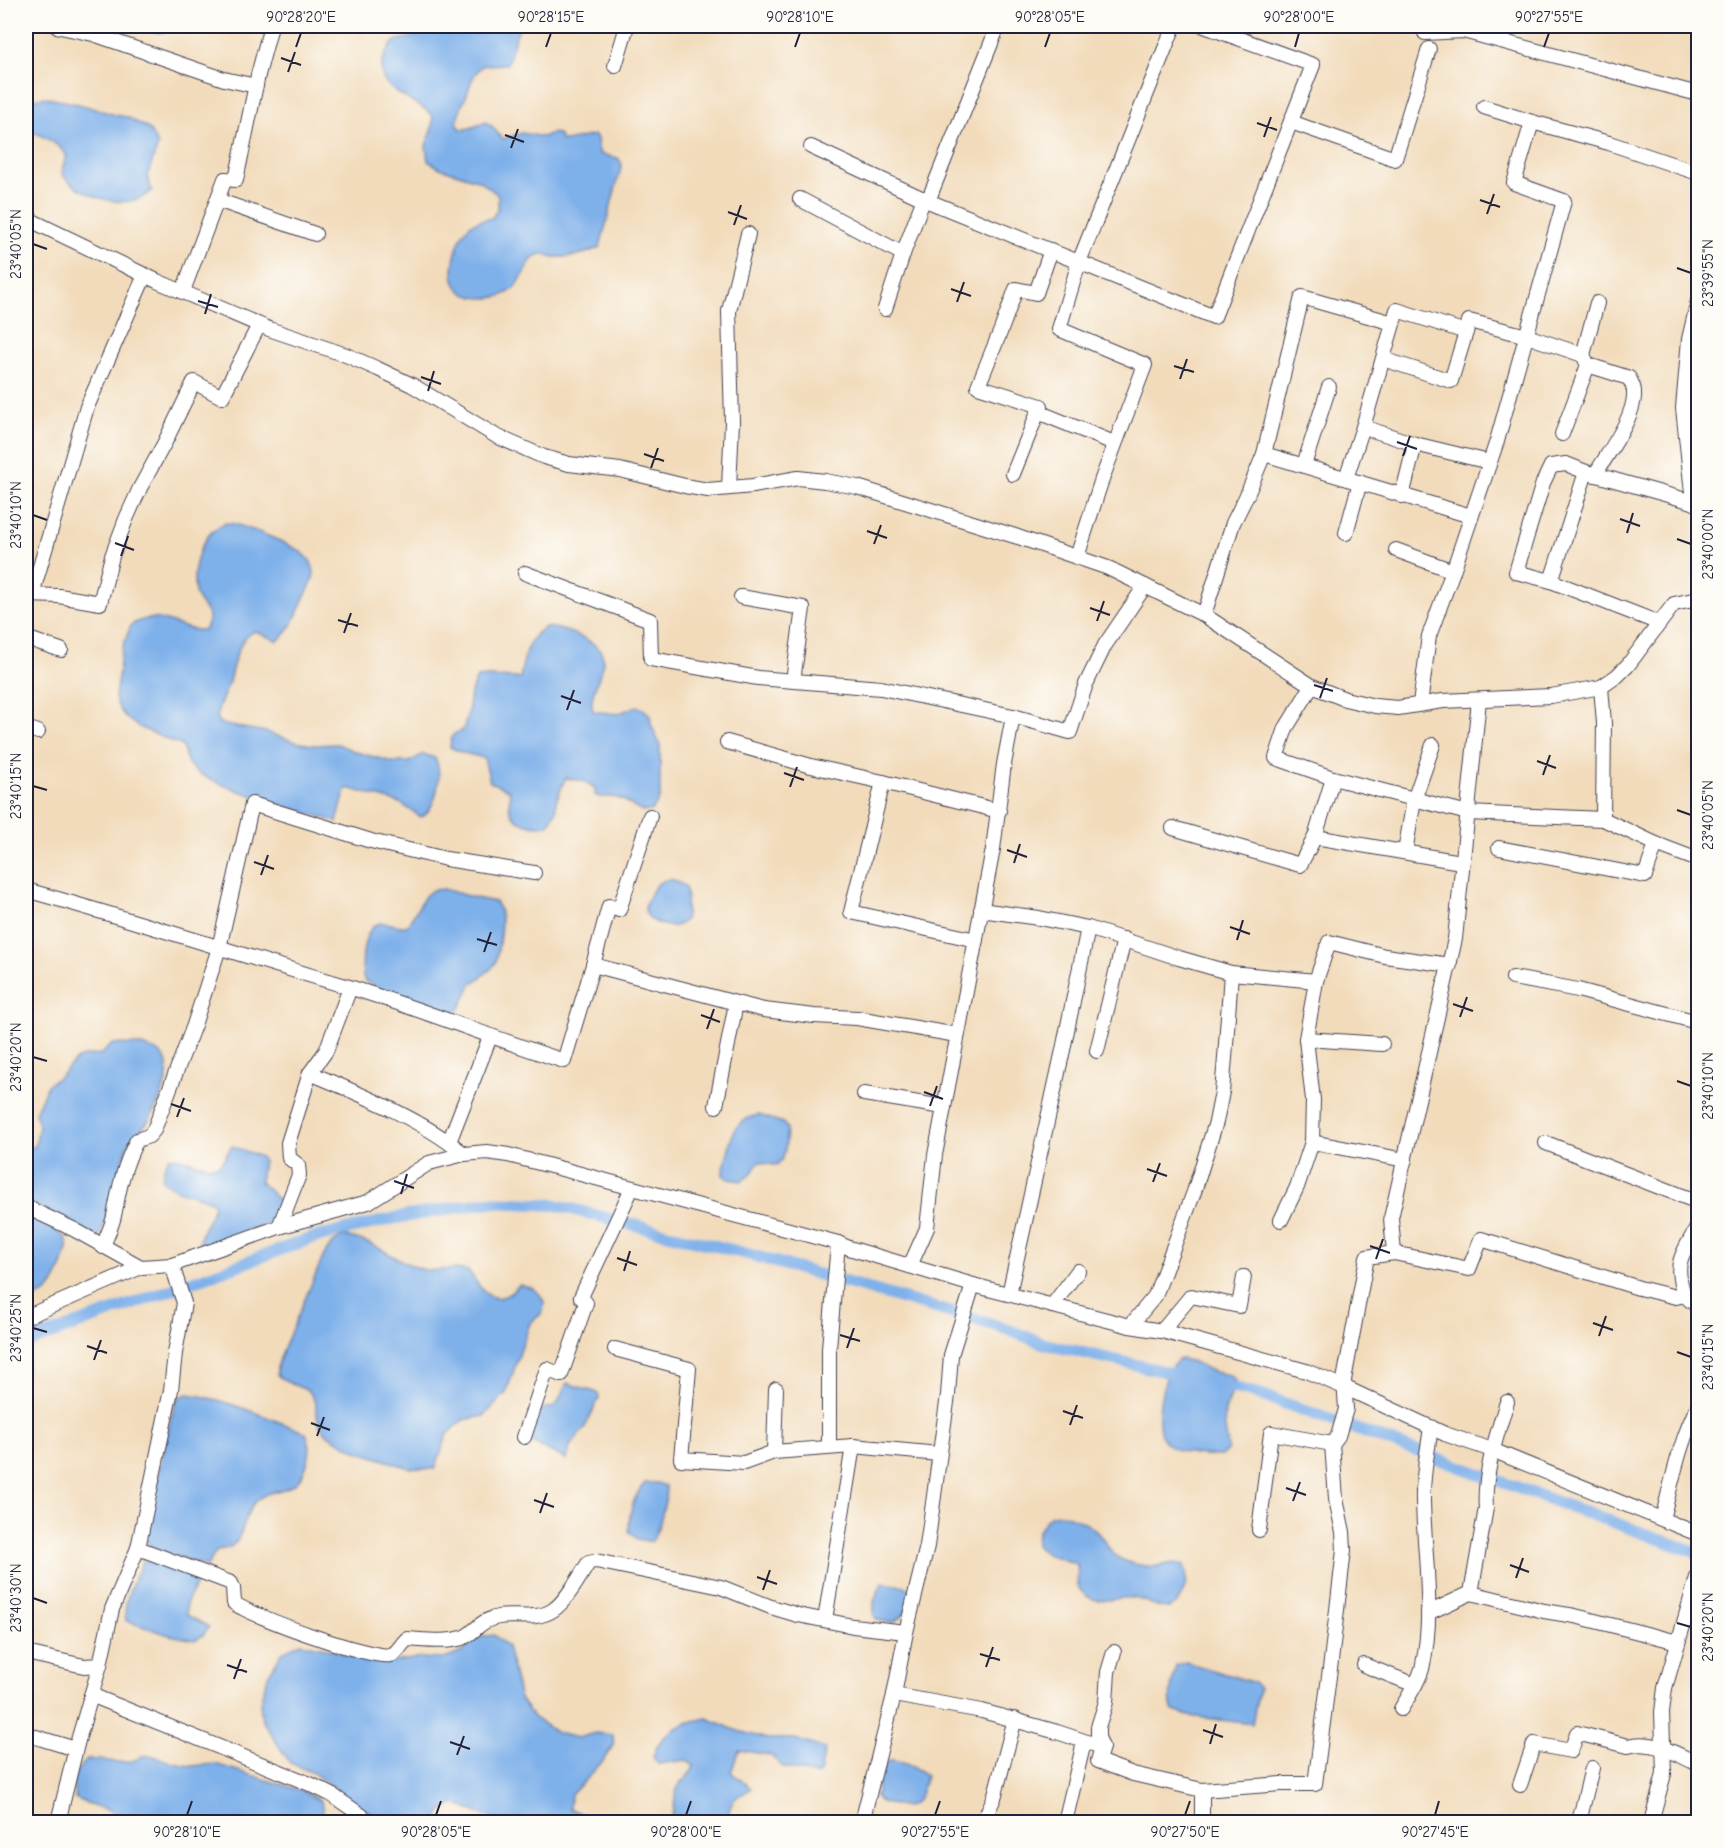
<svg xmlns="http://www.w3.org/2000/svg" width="1724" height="1848" viewBox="0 0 1724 1848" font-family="'Comic Neue',sans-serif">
  <rect width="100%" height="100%" fill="#fdfcf7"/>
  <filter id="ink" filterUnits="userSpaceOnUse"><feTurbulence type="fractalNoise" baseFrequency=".0167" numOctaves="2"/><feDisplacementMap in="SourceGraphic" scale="12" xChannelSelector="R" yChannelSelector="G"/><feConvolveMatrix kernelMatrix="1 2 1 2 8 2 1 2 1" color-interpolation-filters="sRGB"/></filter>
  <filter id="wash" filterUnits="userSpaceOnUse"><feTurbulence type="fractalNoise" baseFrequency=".008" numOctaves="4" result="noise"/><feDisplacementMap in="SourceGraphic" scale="24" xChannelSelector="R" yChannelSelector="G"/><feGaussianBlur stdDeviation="1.35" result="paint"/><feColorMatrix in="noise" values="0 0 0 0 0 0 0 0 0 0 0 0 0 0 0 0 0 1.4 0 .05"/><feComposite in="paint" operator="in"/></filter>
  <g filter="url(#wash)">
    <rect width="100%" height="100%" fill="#f2dbbb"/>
    <!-- water -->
    <g fill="#7eb0ea" stroke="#506992" stroke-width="1.5">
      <path d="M128 26H176C167 39 141 29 128 26Z"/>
      <path d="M435 26H520C513 40 513 50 507 64L484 65C472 73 471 84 466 97 453 123 450 139 485 122L492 126 502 139 522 133 543 137 552 133 558 134 561 140 566 141 594 135 597 138 598 148 600 154 618 158 622 164 600 247C585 255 572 257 555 257 551 257 546 253 542 254 520 257 529 297 488 298 453 299 448 278 457 249 459 242 462 233 467 228 473 221 483 220 492 218L498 208V195L480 181 440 168 428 161 426 146 432 128 433 116C415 97 368 91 385 55 388 50 391 43 396 41 401 38 409 38 414 37 422 34 428 30 435 26Z"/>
      <path d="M43 97 79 104 115 115 127 117 149 129 158 145 147 176 152 191C127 213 81 197 62 174L63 166 67 156C58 142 40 135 26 129V103L31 100Z"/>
      <path d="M226 523C240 523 296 546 306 556 310 559 313 567 314 572 314 583 306 593 302 602 297 615 289 634 277 641L255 631C236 639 233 669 228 685 224 697 215 709 218 722L225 725 266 732 296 742 313 745 338 744 356 752 392 762H409L424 754 435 758C443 773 437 808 421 817L400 803 348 788 345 792 337 822C311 814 204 784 191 767 186 762 184 752 182 746 158 733 121 728 115 697L122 649 131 625C159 607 177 632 204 630 216 610 198 608 195 592 191 567 201 532 226 523Z"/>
      <path d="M546 627C561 628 604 641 603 660 602 678 588 693 593 711L617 714 637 706 645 710 650 715 651 724 660 745V797L653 810C638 815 635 806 623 800 615 796 608 797 599 797L595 795V788L584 781 567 778 564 781 556 802V811L549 824C537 829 514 823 510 810 508 803 511 797 509 790L490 782 484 758 460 752 450 747C451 737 452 733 462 731 472 714 466 695 477 678L487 677 520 678C524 659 527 635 546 627Z"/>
      <path d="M671 879 685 886C687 893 687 898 686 905 686 909 687 914 685 919 678 934 644 923 645 908 645 904 649 899 650 895 656 884 659 881 671 879Z"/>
      <path d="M444 889 471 897 495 902 500 910 501 920 500 938 496 962 491 969 471 985 459 1010 447 1014 390 996 364 980C360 965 362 923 383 923 391 923 398 927 407 926L425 896 432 890Z"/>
      <path d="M113 1044C128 1044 156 1044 165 1059 174 1074 157 1107 149 1120 143 1129 132 1135 128 1145 117 1176 112 1208 99 1238L26 1201V1147H35L39 1125 35 1113 48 1084 59 1077 76 1060 85 1056 101 1054Z"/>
      <path d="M759 1115 783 1123 787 1128C786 1137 787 1165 774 1165 769 1165 765 1162 759 1162L751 1174 742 1181 728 1179 723 1175V1170C732 1147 727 1120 759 1115Z"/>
      <path d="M232 1146 261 1157 263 1161 260 1182 281 1202 282 1208 276 1221 199 1247C200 1226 212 1221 214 1203 197 1192 177 1195 162 1180L164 1167 169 1157C183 1155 211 1173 221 1163 225 1158 228 1151 232 1146Z"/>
      <path d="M26 1214C35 1218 61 1231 66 1239 72 1247 55 1285 48 1291 42 1296 32 1298 26 1301Z"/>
      <path d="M344 1236C376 1241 390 1258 418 1268 438 1275 449 1265 469 1271 482 1293 496 1311 519 1285 535 1288 538 1289 545 1304L541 1314 530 1323 506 1393 484 1416 463 1420 447 1435 435 1469 409 1468 357 1451 329 1436 320 1426 316 1412V1404L309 1391 287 1382 277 1375V1367L283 1350 324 1255 332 1243Z"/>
      <path d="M26 1327 29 1329 30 1337 26 1376Z"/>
      <path d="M1180 1359 1191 1361 1214 1372 1230 1375 1235 1380C1235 1391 1227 1401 1225 1412 1222 1425 1228 1436 1228 1450L1221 1456C1203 1455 1181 1455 1167 1444 1150 1432 1162 1368 1180 1359Z"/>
      <path d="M567 1383 598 1393 599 1398 584 1429 570 1446 567 1460 530 1441C529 1429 534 1416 543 1408H551L557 1404Z"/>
      <path d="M187 1394C220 1397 275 1420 306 1433 311 1444 311 1453 307 1464 295 1500 274 1482 254 1503 243 1514 245 1538 230 1547 227 1549 221 1549 217 1550L207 1566 152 1548 146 1541V1528L171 1418 177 1399Z"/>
      <path d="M645 1483H657L666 1486C667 1501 659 1528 652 1542L637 1539 629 1531C628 1515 634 1494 645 1483Z"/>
      <path d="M1062 1514C1076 1517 1094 1526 1102 1538 1109 1548 1112 1556 1125 1561 1134 1564 1147 1568 1157 1566 1170 1565 1171 1561 1184 1565 1188 1575 1187 1582 1183 1592 1171 1623 1153 1600 1133 1598 1116 1596 1099 1607 1084 1594 1074 1586 1079 1576 1077 1564L1047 1554 1036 1546C1035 1532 1040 1525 1051 1515Z"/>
      <path d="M143 1561H156L199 1578 186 1604 187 1615 209 1627 203 1635 195 1640 169 1635 126 1621C122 1601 134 1580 143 1561Z"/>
      <path d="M882 1583 905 1586 911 1590C907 1606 908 1616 892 1623L878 1620 874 1616V1601Z"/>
      <path d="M494 1635 507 1646 520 1699 533 1717 557 1733 578 1738 595 1733 613 1735 614 1744 603 1761 571 1795 569 1808 595 1820V1822H503L454 1804 442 1811 435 1822H384L313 1773 290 1763 262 1720 260 1704 263 1691 269 1674 282 1652 301 1643 326 1648 357 1658 391 1662 420 1658 444 1659 462 1652 480 1637Z"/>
      <path d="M1186 1662 1255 1683 1259 1688 1252 1724 1189 1716 1173 1711C1167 1697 1173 1680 1176 1665Z"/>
      <path d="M707 1718 735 1730 767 1739H795L825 1749 820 1773 815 1775 783 1767 770 1755 739 1750 731 1772 751 1788C747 1793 742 1793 737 1797 730 1802 728 1814 728 1822H672L671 1817C676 1808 673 1796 678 1787 682 1779 691 1776 694 1766L686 1760 658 1764 653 1757C659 1732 684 1722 707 1718Z"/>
      <path d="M142 1756H154L173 1763 191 1766 215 1764 303 1791 321 1801 323 1812 317 1822H135C117 1810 94 1808 75 1798 71 1779 73 1773 87 1760 106 1758 126 1768 142 1756Z"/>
      <path d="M889 1761C900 1761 919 1768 926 1776L919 1798 911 1805 906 1807 882 1803 876 1797 879 1774Z"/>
    </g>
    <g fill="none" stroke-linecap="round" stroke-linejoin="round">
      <!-- canal -->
      <g stroke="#7eb0ea" stroke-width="12">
        <path d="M26 1343 312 1238 396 1218 489 1202 556 1205 751 1255 1001 1327 1045 1344 1184 1376"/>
        <path d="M1219 1384 1259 1394 1698 1553"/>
      </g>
    </g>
  </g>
  <g filter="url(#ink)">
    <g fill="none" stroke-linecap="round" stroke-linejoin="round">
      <!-- street casing -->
      <g stroke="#413e4e" stroke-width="16">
        <g id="street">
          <path d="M56 26 93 34 224 79 256 86"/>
          <path d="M998 26 928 201 1214 317 1313 65 1204 26"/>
          <path d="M1425 33 1463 31 1698 94"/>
          <path d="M615 66 627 26"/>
          <path d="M1484 107 1532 122"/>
          <path d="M1291 122 1395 159 1429 49"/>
          <path d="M811 147 928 201"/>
          <path d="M800 199 903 254 924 198"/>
          <path d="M217 200 315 234"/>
          <path d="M26 218 157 281 269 329 346 355 378 369 412 385 496 436 544 457 569 464 620 470 685 486 708 490 753 486 798 478 825 481 857 487 1018 537 1108 568 1204 615 1312 686 1345 699 1375 706 1398 708 1443 701 1551 696 1601 687 1617 676 1628 665 1674 604 1698 599"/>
          <path d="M1051 250 1036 293 1016 289 1001 330 978 386 1041 406 1038 412 1114 443"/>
          <path d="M183 291 225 179 236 180 258 75 271 26"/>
          <path d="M1698 301 1689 339 1683 408 1693 502 1698 505"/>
          <path d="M885 309 903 254"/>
          <path d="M1393 323 1302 297 1264 454 1471 516"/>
          <path d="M1583 355 1588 365 1629 378C1631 382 1634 387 1634 392 1636 416 1607 454 1595 475"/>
          <path d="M1383 359 1451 381 1466 332"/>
          <path d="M1363 427 1397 310 1466 332 1469 321 1527 336 1583 355 1597 303"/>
          <path d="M1562 434 1588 365"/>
          <path d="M1304 465 1329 387"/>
          <path d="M1586 472 1566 464 1551 466 1543 483 1516 572 1551 581 1586 472 1693 502"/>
          <path d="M1013 474 1038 412"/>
          <path d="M1346 478 1363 427 1415 444 1489 462"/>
          <path d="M729 488 732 422 729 311 748 234"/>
          <path d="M1402 496 1415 444"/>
          <path d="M1346 533 1360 482"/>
          <path d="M1396 550 1453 571"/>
          <path d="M1077 557 1102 479 1145 365 1059 329 1079 262 1174 26"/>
          <path d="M525 573 650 620 651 659 758 678 881 688 1013 716"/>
          <path d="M1551 581 1659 623"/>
          <path d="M32 594 87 407 145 275"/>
          <path d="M26 595 59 596 100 603 112 556 126 519 140 488 165 442 194 382 222 397 259 325"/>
          <path d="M741 597 803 608 793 681"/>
          <path d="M1204 615 1233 523 1247 495 1264 454"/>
          <path d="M26 638 61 650"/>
          <path d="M1312 686 1286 728 1276 758 1333 778 1468 813 1603 819"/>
          <path d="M1601 687 1604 723 1603 819 1656 844 1698 860"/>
          <path d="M1420 704 1429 636 1453 571 1497 441 1564 201 1514 183 1532 122 1609 143 1698 173"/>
          <path d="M26 728 38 732"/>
          <path d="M727 742 811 766 883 782"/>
          <path d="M1173 828 1300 865 1315 837 1333 778"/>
          <path d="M1315 837 1461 862"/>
          <path d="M1499 848 1645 876 1656 844"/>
          <path d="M1405 852 1414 800 1433 745"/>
          <path d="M26 890C134 920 241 955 349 987 421 1009 492 1038 564 1061L593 965 736 1003"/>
          <path d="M981 910 1039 918 1088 928 1179 958 1231 973 1316 981 1329 942 1385 956 1450 965"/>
          <path d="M976 940 851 912 883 782 999 811"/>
          <path d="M593 965 609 906 619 910 650 816"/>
          <path d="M1513 978 1578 990 1697 1022 1698 1012"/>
          <path d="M1306 1039 1382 1044"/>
          <path d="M1097 1051 1124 939"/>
          <path d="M310 1073C360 1094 423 1120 464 1154"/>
          <path d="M864 1094 943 1107"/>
          <path d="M716 1106 736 1003 764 1010 814 1016 857 1018 957 1035"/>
          <path d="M449 1142 490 1037"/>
          <path d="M1312 1142 1405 1160"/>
          <path d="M1546 1143 1698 1202"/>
          <path d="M26 1207 73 1229 141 1267"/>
          <path d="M1281 1220 1297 1187 1312 1142 1313 1100 1306 1039 1316 981"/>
          <path d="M279 1227 299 1175 298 1165 289 1158 288 1143 310 1073 326 1051 350 988"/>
          <path d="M103 1247C106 1237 112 1226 114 1216 119 1189 124 1164 137 1140L149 1136 154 1130 194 1025 219 948 252 804 371 841 446 859 534 873"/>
          <path d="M1394 1253 1391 1218 1455 939 1479 700"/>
          <path d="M910 1266 927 1228 935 1155 993 849 1004 764 1013 716 1070 732 1086 684 1105 645 1145 586"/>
          <path d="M1009 1294 1063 1050 1088 928"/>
          <path d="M1684 1295C1673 1262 1682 1255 1698 1226"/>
          <path d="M1052 1306 1078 1271"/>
          <path d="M26 1317 141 1267 172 1265 279 1227 368 1202 429 1163 464 1154 487 1152 508 1155 547 1165 838 1243 849 1248 973 1285 1130 1326 1162 1331 1306 1371 1346 1388 1445 1434 1492 1450 1698 1534"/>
          <path d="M1130 1326 1155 1296 1194 1192 1216 1122 1222 1092 1225 1058 1231 973"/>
          <path d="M1162 1331 1191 1296 1239 1306 1244 1277"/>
          <path d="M615 1349 689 1369 681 1459 744 1463 774 1452 853 1446 939 1454"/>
          <path d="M524 1437 547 1369 561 1375 586 1303 581 1297 632 1188"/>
          <path d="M829 1447V1348L838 1243"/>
          <path d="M774 1452 776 1389"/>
          <path d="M1662 1519C1672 1482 1680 1440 1698 1406"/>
          <path d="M1259 1530 1271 1433 1332 1444 1338 1436 1346 1409 1344 1380 1367 1257 1394 1253 1469 1269 1481 1239 1639 1288 1676 1297 1684 1295 1698 1307"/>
          <path d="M138 1548 231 1583 233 1588 234 1603C251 1616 373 1660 390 1655 397 1654 401 1644 407 1639 424 1640 446 1643 462 1638 476 1633 477 1621 498 1617 515 1614 537 1621 553 1610 566 1602 580 1576 589 1562L596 1561 721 1587 771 1607 798 1615 853 1626 906 1632"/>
          <path d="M1471 1593 1486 1508C1483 1476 1497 1434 1507 1402"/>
          <path d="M1428 1613 1471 1593 1544 1611 1575 1616 1678 1642"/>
          <path d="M825 1620 853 1446"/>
          <path d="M26 1653 84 1666 100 1665"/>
          <path d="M1364 1665 1415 1685"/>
          <path d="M91 1695 310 1784 332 1795 371 1822"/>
          <path d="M894 1695 982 1711 1057 1732 1102 1747 1098 1761 1133 1774 1202 1790V1822"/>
          <path d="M1401 1709C1408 1697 1418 1683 1422 1669 1435 1613 1424 1556 1423 1500 1422 1476 1428 1451 1431 1427"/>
          <path d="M26 1734 72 1748 77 1744"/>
          <path d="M1102 1747 1098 1737V1727L1106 1702 1108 1672 1114 1652"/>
          <path d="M1520 1785 1534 1744 1571 1751 1577 1733 1628 1746C1652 1739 1677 1754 1698 1764"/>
          <path d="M1202 1790 1281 1784H1315L1331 1661 1344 1550 1343 1532 1336 1499 1332 1444"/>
          <path d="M58 1822 77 1744 100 1665 112 1609 138 1548 171 1390 175 1353 184 1303 172 1265"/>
          <path d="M862 1822 894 1695 906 1632 927 1546 948 1395 951 1355 973 1285"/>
          <path d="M983 1822 994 1798 1015 1719"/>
          <path d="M1065 1822 1084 1742"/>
          <path d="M1579 1822 1592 1768"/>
          <path d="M1651 1822 1664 1774 1662 1712 1665 1688 1698 1574"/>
        </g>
      </g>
      <!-- street -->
      <use href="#street" stroke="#fff" stroke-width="14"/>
    </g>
  </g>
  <!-- ticks -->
  <path fill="none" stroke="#22223b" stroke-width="2" d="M296 47 301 33M546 47 551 33M795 47 800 33M1045 47 1050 33M1295 47 1299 33M1544 47 1549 33M281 58 301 65M288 72 295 52M1257 123 1277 130M505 135 524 142M1264 137 1271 117M511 148 518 129M1480 200 1500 207M728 212 747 219M1487 214 1494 194M734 225 741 205M33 244 47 249M1677 268 1691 273M951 289 971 296M198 301 218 307M957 302 964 282M205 314 211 294M1174 366 1194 372M421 377 441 384M1180 379 1187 359M428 391 434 371M1397 442 1417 449M644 454 664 461M1403 456 1410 436M651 468 658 448M33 515 47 520M1620 519 1640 526M867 531 887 538M1627 533 1633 513M1677 539 1691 544M115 543 134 550M874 544 881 525M121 556 128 536M1090 608 1110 615M338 620 358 626M1097 621 1104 601M344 633 351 613M1314 685 1333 691M561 696 581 703M1320 698 1327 678M567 710 574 690M1537 761 1556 768M784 773 804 780M1543 775 1550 755M33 786 47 790M790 787 797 767M1677 810 1691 815M1007 850 1027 857M254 862 274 869M1014 863 1020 844M261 875 268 855M1230 927 1250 934M477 939 497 945M1237 940 1243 920M484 952 491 932M1453 1004 1473 1011M701 1015 720 1022M1460 1017 1467 997M707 1029 714 1009M33 1057 47 1061M1677 1081 1691 1086M924 1092 943 1099M171 1104 191 1111M930 1106 937 1086M177 1117 184 1098M1147 1169 1167 1176M394 1181 414 1188M1153 1182 1160 1163M401 1194 407 1174M1370 1246 1390 1253M617 1258 637 1265M1376 1259 1383 1239M624 1271 630 1251M1593 1323 1613 1330M33 1328 47 1332M840 1335 860 1341M1599 1336 1606 1316M87 1346 107 1353M847 1348 854 1328M1677 1352 1691 1357M94 1360 101 1340M1063 1411 1083 1418M311 1423 330 1430M1070 1425 1077 1405M317 1436 324 1417M1286 1488 1306 1495M534 1500 554 1507M1293 1501 1300 1482M540 1513 547 1493M1510 1565 1529 1572M757 1577 777 1584M1516 1578 1523 1558M763 1590 770 1570M33 1598 47 1603M1677 1623 1691 1627M980 1654 1000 1660M227 1665 247 1672M986 1667 993 1647M234 1679 241 1659M1203 1730 1223 1737M450 1742 470 1749M1210 1744 1216 1724M457 1755 464 1736M187 1815 192 1801M436 1815 441 1801M686 1815 691 1801M935 1815 940 1801M1185 1815 1190 1801M1435 1815 1439 1801"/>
  <!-- margin -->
  <rect width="1724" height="1848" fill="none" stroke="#fdfcf7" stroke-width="66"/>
  <rect x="33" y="33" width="1658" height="1782" fill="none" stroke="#22223b" stroke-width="2"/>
  <g font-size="15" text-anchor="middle" fill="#22223b">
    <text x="301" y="22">90°28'20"E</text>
    <text x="551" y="22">90°28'15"E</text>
    <text x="800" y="22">90°28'10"E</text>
    <text x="1050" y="22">90°28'05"E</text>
    <text x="1299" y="22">90°28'00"E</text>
    <text x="1549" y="22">90°27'55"E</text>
    <text transform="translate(16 244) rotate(-90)" y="5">23°40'05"N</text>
    <text transform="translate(1708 273) rotate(-90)" y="5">23°39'55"N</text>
    <text transform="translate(16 515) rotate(-90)" y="5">23°40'10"N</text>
    <text transform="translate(1708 544) rotate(-90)" y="5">23°40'00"N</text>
    <text transform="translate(16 786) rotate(-90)" y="5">23°40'15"N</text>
    <text transform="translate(1708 815) rotate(-90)" y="5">23°40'05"N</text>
    <text transform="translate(16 1057) rotate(-90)" y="5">23°40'20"N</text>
    <text transform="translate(1708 1086) rotate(-90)" y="5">23°40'10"N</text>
    <text transform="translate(16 1328) rotate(-90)" y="5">23°40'25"N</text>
    <text transform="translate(1708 1357) rotate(-90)" y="5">23°40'15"N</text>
    <text transform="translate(16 1598) rotate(-90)" y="5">23°40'30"N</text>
    <text transform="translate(1708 1627) rotate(-90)" y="5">23°40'20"N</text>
    <text x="187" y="1837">90°28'10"E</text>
    <text x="436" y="1837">90°28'05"E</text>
    <text x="686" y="1837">90°28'00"E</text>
    <text x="935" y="1837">90°27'55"E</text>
    <text x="1185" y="1837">90°27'50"E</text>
    <text x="1435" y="1837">90°27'45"E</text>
  </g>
</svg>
